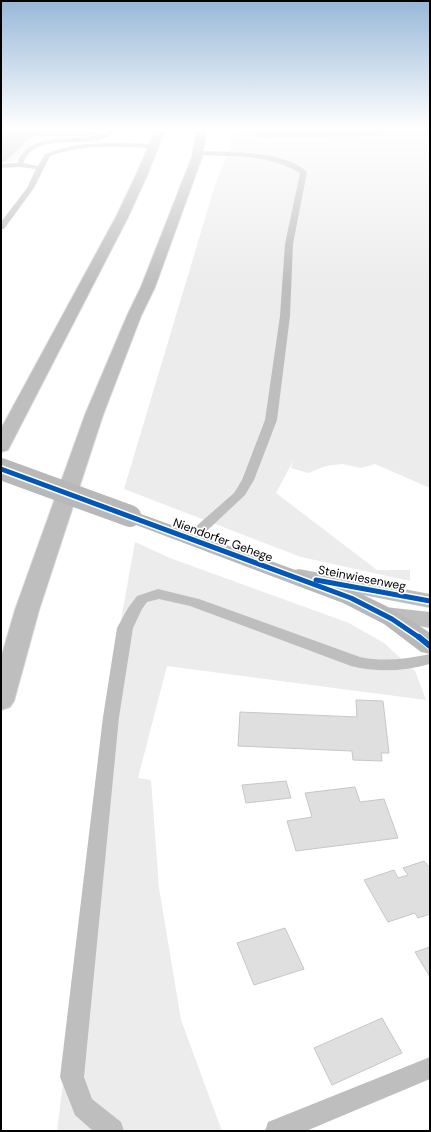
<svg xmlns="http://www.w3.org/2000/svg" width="431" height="1132" viewBox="0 0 431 1132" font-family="'DM Sans',sans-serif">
  <rect width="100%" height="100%" fill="#fff"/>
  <!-- green -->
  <g fill="#ececec">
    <path d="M230 128H245V133L263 138 430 135V488L375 464 361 468 342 464 326 466 308 473 291 468 293 461 276 493 377 570H410V581L301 557 124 489 215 185 232 143 229 138Z"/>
    <path d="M33 136H45L44 137H92L39 138 12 162 1 164V161L4 162V161Z"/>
    <path d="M135 542 170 558 349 623 384 643 415 671 426 700 167 666 138 778 151 780 159 888 181 1020 222 1131H57L117 642Z"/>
  </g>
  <!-- water -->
  <g fill="#bfbfbf">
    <path d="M1 128H37L39 131H43L94 132 98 133 90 136H33L4 162 1 161Z"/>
    <path d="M245 128H430V135L263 138 245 133Z"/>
  </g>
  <!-- building -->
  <g fill="#dfdfdf" stroke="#c7c7c7">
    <path d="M356 700 383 701 389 753H381L382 761 353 760 352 751 238 746 240 712 357 717Z"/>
    <path d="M286 781 291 798 246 803 242 785Z"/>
    <path d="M355 787 360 802 384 799 398 838 296 851 287 821 312 817 305 793Z"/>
    <path d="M424 861 430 868V914L418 918 415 913 388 922 364 880 394 870 398 878 408 875 403 868Z"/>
    <path d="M285 928 304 969 254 985 237 943Z"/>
    <path d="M430 947V977L415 952Z"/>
    <path d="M382 1018 402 1053 332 1085 314 1048Z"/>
  </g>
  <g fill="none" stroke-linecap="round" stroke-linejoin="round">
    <!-- highway casing -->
    <g stroke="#dbdbdb" stroke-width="2">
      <g id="highway">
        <path d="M156 128H166L148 173 128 217 10 446 8 450 1 452V429L116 217 137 173Z"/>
        <path d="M197 128H207L202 157 155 287 141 316 103 415 39 610 14 701 10 707 1 710V658L15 610 85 415 127 316 141 287 192 157Z"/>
      </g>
    </g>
    <!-- lane -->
    <g fill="#bebebe" fill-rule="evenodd">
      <path d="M88 128H111L113 133C88 154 39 127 23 163L38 166 45 154C80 140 118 143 155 144L158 146 155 148C120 147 83 143 50 156L34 188 4 229H1V222L27 188 36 169 20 167 1 168V164L17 163C32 127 79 145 107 132Z"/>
      <path d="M198 151C228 152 285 150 307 172L293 244 290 316 277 420 254 480 245 495 195 542H185L183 539 185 536 234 493 242 480 265 420 280 316 285 244 300 173C276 159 251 156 224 156 215 155 205 156 196 154L195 153Z"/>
      <path d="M158 589 199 599 360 657C384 662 406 659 430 654V664C403 671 379 673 351 666L190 606 159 599 147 602 142 609 133 628 119 717 84 1077 92 1099 121 1122 124 1131H93L75 1115 60 1077 103 717 117 628 128 608 137 596Z"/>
      <path d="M430 1057V1079L306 1131H265L268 1122Z"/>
    </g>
    <!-- street -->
    <g fill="#bebebe" fill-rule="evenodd">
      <path d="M299 569 430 594V608L291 581 288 576 291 571Z"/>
      <path d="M385 607 430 612V628L377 619 373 614 377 609Z"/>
    </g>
    <!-- secondary -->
    <path fill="#b8b8b8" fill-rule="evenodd" d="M130 510 359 593C384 604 408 617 430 633V654L421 652 384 624 343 603 123 520 120 516 123 512Z"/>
    <!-- highway -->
    <use href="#highway" fill="#bebebe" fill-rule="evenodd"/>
    <!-- secondary-bridge -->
    <path stroke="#b8b8b8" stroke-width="22" d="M1 469 130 516"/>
    <!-- cycleway-far1 casing -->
    <g stroke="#fff" stroke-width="8">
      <g id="cycleway-far1">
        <path d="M1 469 351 598 392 619 420 638"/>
        <path d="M316 580 430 601"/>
      </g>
    </g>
    <!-- cycleway casing -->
    <g stroke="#fff" stroke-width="8">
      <path id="cycleway" d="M419 637 430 646"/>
    </g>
    <!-- cycleway-far1 -->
    <use href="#cycleway-far1" stroke="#0057b8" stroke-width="5"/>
    <!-- cycleway -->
    <use href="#cycleway" stroke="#0057b8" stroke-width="6"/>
  </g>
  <!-- sky -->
  <linearGradient id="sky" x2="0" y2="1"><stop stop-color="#97b8d8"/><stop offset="0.45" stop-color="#fff"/><stop offset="1" stop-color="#fff" stop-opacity="0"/></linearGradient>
  <rect width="431" height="286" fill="url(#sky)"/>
  <g text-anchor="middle" stroke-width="3.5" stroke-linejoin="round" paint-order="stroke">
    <!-- street labels -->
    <g font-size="12" fill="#000" stroke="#fff">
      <text transform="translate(223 540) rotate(20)" y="4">Niendorfer Gehege</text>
      <text transform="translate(362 578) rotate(11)" y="4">Steinwiesenweg</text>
    </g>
  </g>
  <!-- border -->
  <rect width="431" height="1132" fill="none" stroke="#000000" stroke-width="4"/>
</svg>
